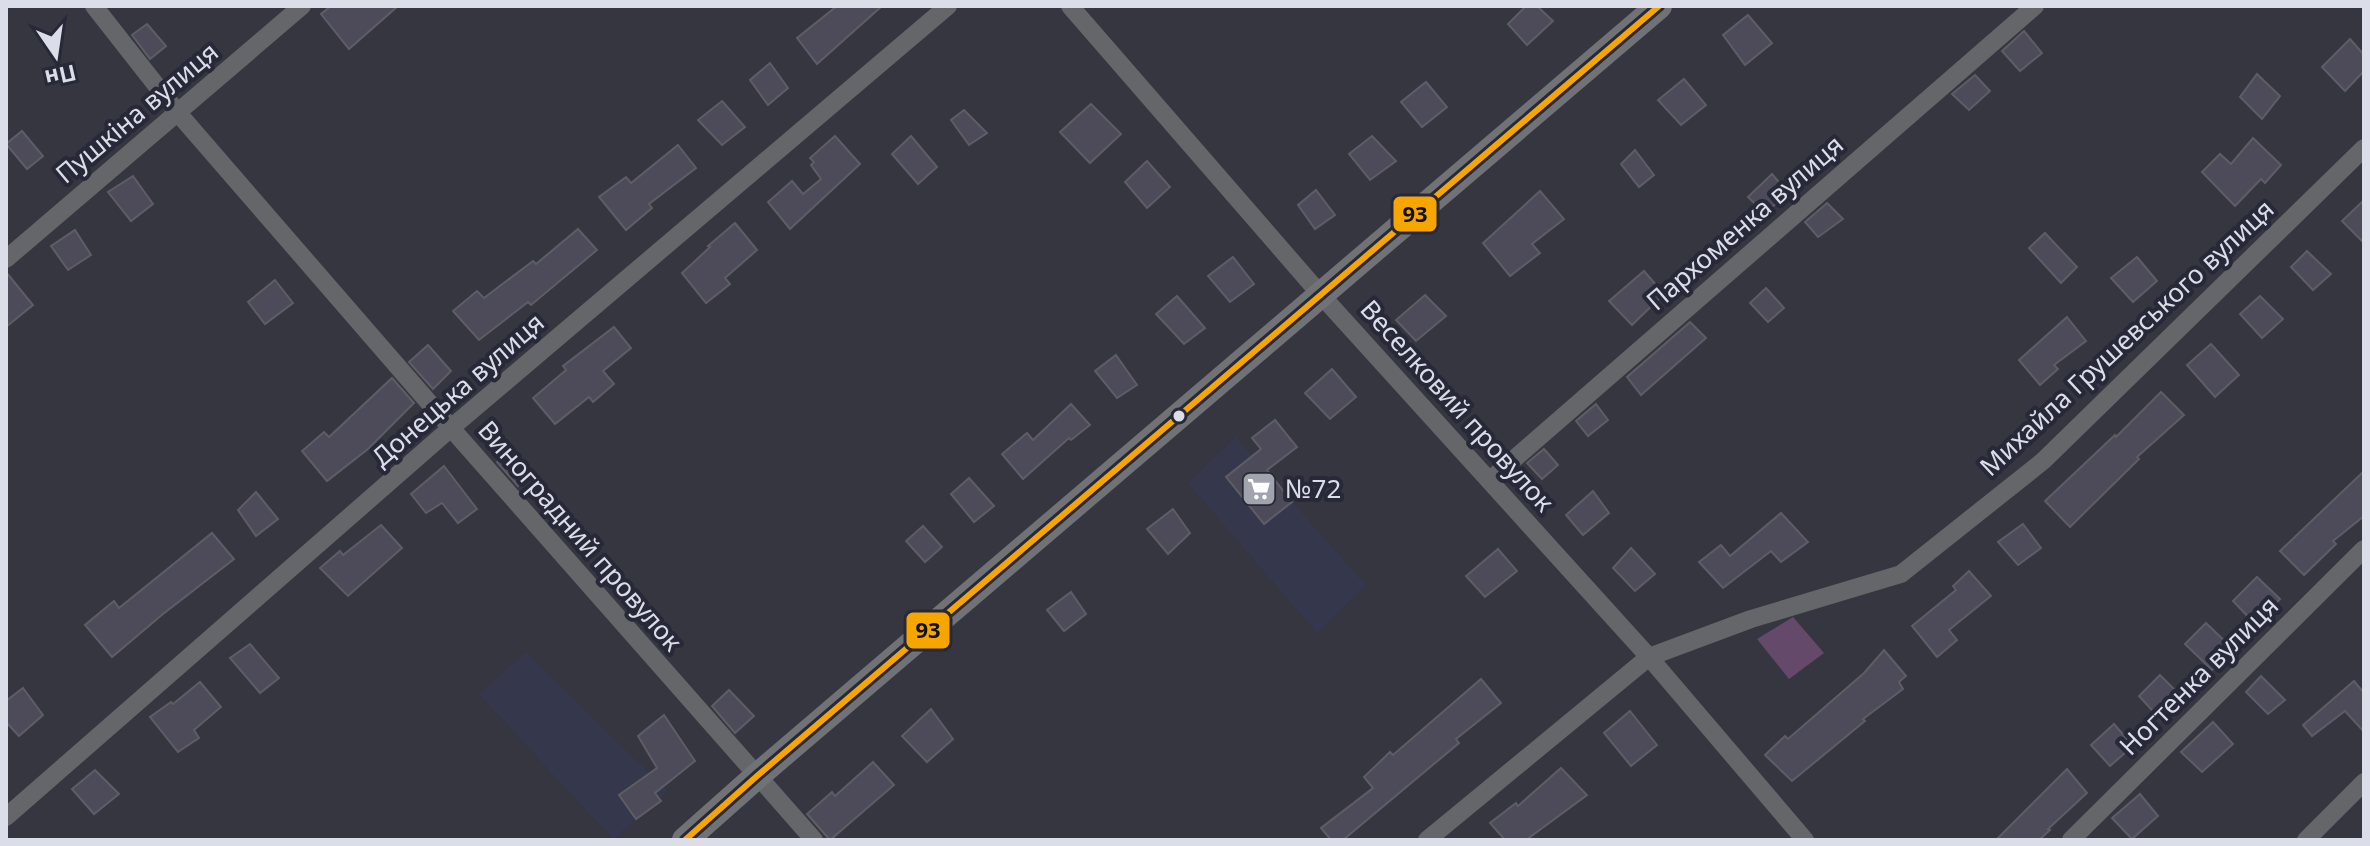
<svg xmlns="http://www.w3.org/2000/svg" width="2370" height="846" viewBox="0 0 2370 846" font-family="'Noto Sans',sans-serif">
  <rect width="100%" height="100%" fill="#353640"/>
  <!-- built -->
  <g fill="#35384d">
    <path d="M1236 437 1366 586 1317 633 1188 483Z"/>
    <path d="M526 652 668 791 613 839 479 694Z"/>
  </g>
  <!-- green -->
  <path fill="#65496a" d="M1793 617 1824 653 1789 679 1757 639Z"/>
  <!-- building -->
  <g fill="#4d4b59" stroke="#5e5d65" stroke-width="2">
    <path d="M331 6H398L349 49 321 14Z"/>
    <path d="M837 6H882L817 64 797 38Z"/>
    <path d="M1526 6H1537L1553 21 1527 45 1508 24Z"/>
    <path d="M1748 15 1772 43 1745 65 1723 35Z"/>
    <path d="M147 24 166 46 150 59 132 35Z"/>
    <path d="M2024 31 2042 53 2020 71 2002 51Z"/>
    <path d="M2350 39 2364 55V71L2345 91 2322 67Z"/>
    <path d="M770 63 788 88 768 105 750 80Z"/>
    <path d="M2257 74 2280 96 2262 119 2240 97Z"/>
    <path d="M1975 75 1990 91 1969 110 1952 94Z"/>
    <path d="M1684 79 1706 105 1681 125 1658 100Z"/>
    <path d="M1426 82 1447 107 1422 127 1401 102Z"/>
    <path d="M722 101 745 127 722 145 698 120Z"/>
    <path d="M1091 104 1121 134 1090 163 1060 132Z"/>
    <path d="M964 110 987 133 969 145 951 120Z"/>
    <path d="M22 131 43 156 27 169 6 144Z"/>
    <path d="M835 136 860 164 790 229 768 202 792 181 803 194 821 179 811 165 814 162 810 158Z"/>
    <path d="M911 136 937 167 918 184 892 154Z"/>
    <path d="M1372 136 1396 161 1370 180 1349 154Z"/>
    <path d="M2253 138 2281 165 2265 183 2261 179 2235 206 2202 172 2220 154 2231 164Z"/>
    <path d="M678 145 696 168 649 204 652 208 626 230 599 197 626 177 631 183Z"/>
    <path d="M1635 150 1654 175 1639 187 1621 164Z"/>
    <path d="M1147 161 1170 187 1147 208 1125 182Z"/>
    <path d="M1772 174 1789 194 1764 213 1748 197Z"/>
    <path d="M133 176 153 204 131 221 108 192Z"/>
    <path d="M1316 190 1335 215 1315 229 1298 205Z"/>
    <path d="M1540 191 1564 219 1532 244 1540 253 1510 276 1483 243Z"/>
    <path d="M2364 200V243L2342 221Z"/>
    <path d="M1827 203 1843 219 1818 237 1805 222Z"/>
    <path d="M735 223 757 250 725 278 730 284 706 303 682 273 710 247 708 246Z"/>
    <path d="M578 229 597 250 531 305 528 302 479 340 453 311 477 291 484 298 533 261 536 264Z"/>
    <path d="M75 230 91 255 68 270 51 246Z"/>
    <path d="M2045 233 2077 267 2061 283 2029 248Z"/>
    <path d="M2307 251 2331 274 2313 290 2291 267Z"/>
    <path d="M1233 257 1254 284 1230 302 1208 276Z"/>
    <path d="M2137 257 2157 281 2133 302 2111 278Z"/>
    <path d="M1644 271 1664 294 1632 325 1609 301Z"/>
    <path d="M6 272 33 305 6 327Z"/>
    <path d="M275 280 293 303 265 324 248 302Z"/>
    <path d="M1766 288 1784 308 1768 322 1750 303Z"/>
    <path d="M1425 295 1446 316 1416 341 1396 320Z"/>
    <path d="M1177 296 1205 328 1184 344 1156 314Z"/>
    <path d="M2260 296 2283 319 2262 338 2240 314Z"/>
    <path d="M2067 317 2086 341 2054 365 2058 369 2040 385 2019 360Z"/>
    <path d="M1690 322 1706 338 1641 395 1627 377Z"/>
    <path d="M614 327 631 348 603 371 614 384 593 402 589 397 555 424 533 398 566 370 563 366Z"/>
    <path d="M2211 344 2239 375 2215 397 2187 365Z"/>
    <path d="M428 345 451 371 433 389 409 362Z"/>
    <path d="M1116 355 1137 385 1117 398 1095 371Z"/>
    <path d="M1332 369 1356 397 1330 419 1305 393Z"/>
    <path d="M392 378 414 403 368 449 327 481 302 451 324 432 329 437Z"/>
    <path d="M2161 392 2184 415 2137 457 2139 459 2070 527 2045 501 2115 435 2116 437Z"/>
    <path d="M1071 404 1090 425 1071 440 1069 438 1023 479 1002 454 1027 433 1033 440Z"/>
    <path d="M1596 404 1608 420 1588 436 1576 421Z"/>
    <path d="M1275 420 1297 447 1267 470 1292 502 1264 524 1226 477 1261 449 1252 438Z"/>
    <path d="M1544 449 1558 465 1542 479 1527 463Z"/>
    <path d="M509 451 530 474 518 486 497 462Z"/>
    <path d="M444 466 477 509 458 523 442 503 426 513 411 494Z"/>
    <path d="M2364 471V516L2333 541 2336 544 2304 575 2280 551Z"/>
    <path d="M969 478 994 506 974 522 951 494Z"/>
    <path d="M1593 491 1609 513 1583 535 1566 515Z"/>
    <path d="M256 492 278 519 256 536 238 510Z"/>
    <path d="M1173 509 1190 533 1168 554 1147 529Z"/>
    <path d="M1781 513 1808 542 1781 562 1771 551 1723 588 1699 562 1721 545 1730 556Z"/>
    <path d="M2023 524 2041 548 2018 565 1998 542Z"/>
    <path d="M381 525 402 548 348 596 320 568 340 551 343 555Z"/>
    <path d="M923 526 942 547 925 562 906 541Z"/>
    <path d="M212 533 234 559 163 614 112 657 85 625 114 601 119 608Z"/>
    <path d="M1631 548 1655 574 1635 591 1613 568Z"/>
    <path d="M1498 549 1517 571 1485 597 1466 576Z"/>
    <path d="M1969 571 1991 596 1949 630 1957 640 1937 657 1912 626 1956 590 1953 586Z"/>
    <path d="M2257 577 2280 599 2255 624 2233 601Z"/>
    <path d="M1071 592 1086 614 1064 631 1047 610Z"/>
    <path d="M2206 623 2233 649 2212 670 2185 644Z"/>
    <path d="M250 644 279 678 260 693 230 658Z"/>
    <path d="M1884 650 1906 676 1899 682 1903 689 1863 719 1865 721 1792 781 1765 755 1785 736 1788 739 1864 673Z"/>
    <path d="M2160 675 2182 697 2161 720 2139 696Z"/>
    <path d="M2261 676 2285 700 2268 714 2246 692Z"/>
    <path d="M1481 679 1501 703 1456 739 1459 743 1343 840H1331L1321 828 1373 788 1364 777 1390 752 1393 755Z"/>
    <path d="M2354 681 2364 693V732L2345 711 2312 736 2303 725Z"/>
    <path d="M200 682 221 707 194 730 199 738 178 752 150 717 171 702 173 704Z"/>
    <path d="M23 688 43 715 19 736 6 722V701Z"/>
    <path d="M729 690 754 716 735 733 712 706Z"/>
    <path d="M931 709 953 739 927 762 902 736Z"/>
    <path d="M1630 711 1657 745 1631 766 1604 733Z"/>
    <path d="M664 715 695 761 655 793 661 801 636 819 619 795 657 768 638 736Z"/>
    <path d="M2213 722 2233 744 2202 772 2181 752Z"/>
    <path d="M2114 724 2133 746 2110 766 2091 745Z"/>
    <path d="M873 762 894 785 830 840 807 814 832 792 835 796Z"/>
    <path d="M1561 768 1587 795 1526 840H1505L1490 823 1516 803 1518 806Z"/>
    <path d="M2067 769 2087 793 2048 829 2050 830 2039 840H1996Z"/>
    <path d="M95 770 119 794 94 814 72 789Z"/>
    <path d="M2140 794 2158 816 2132 839 2112 818Z"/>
  </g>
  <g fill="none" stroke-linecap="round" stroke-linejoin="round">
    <!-- street -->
    <g stroke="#65666a" stroke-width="18">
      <path d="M94 6 178 113 451 428 814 840"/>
      <path d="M1070 6 1321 295 1649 657 1805 840"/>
      <path d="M6 259 302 6"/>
      <path d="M1490 480 2035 6"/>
      <path d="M6 817 451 428 948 6"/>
      <path d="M1427 840 1649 657 1751 619 1901 574 2043 461 2364 148"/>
      <path d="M2071 840 2364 549"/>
      <path d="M2306 840 2364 782"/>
    </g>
    <!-- secondary -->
    <path stroke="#707276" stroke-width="26" d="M685 840 757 776 1659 6"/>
    <!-- bus-1 casing -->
    <g stroke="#272939" stroke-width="12">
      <path id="bus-1" d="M685 840 757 776 1659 6"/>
    </g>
    <!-- bus-1 -->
    <use href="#bus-1" stroke="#f7a600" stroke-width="6"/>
  </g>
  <!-- icons -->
  <defs>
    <g id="supermarket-square" transform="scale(1.8)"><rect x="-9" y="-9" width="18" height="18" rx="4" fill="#a1a3ad" stroke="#272939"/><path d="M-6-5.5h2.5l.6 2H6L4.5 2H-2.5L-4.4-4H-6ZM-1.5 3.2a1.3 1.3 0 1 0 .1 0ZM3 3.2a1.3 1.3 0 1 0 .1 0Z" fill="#fff"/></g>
  </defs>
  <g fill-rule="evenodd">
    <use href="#supermarket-square" x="1259" y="489"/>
  </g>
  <!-- markers -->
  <circle fill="#dbdde8" stroke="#272939" stroke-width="3" cx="1179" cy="416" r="7"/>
  <g text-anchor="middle" stroke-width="8" stroke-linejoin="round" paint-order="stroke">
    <!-- street labels -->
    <g font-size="26" fill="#dbdde8" stroke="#272939">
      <text transform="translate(137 113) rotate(-40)" y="9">Пушкіна вулиця</text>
      <text transform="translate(1745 223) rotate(-41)" y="9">Пархоменка вулиця</text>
      <text transform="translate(2127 338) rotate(-43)" y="9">Михайла Грушевського вулиця</text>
      <text transform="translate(458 390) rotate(-41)" y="9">Донецька вулиця</text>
      <text transform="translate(1457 406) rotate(48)" y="9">Веселковий провулок</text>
      <text transform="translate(580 536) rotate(49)" y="9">Виноградний провулок</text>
      <text transform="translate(2199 676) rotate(-45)" y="9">Ногтенка вулиця</text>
    </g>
    <!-- poi labels -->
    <g font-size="26" fill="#dbdde8" stroke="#272939" text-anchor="start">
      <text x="1285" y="498">№72</text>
    </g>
  </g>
  <g stroke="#272939" stroke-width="3">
    <rect x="1392" y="195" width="46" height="38" rx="8" fill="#f7a600"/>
    <rect x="905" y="611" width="46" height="39" rx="8" fill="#f7a600"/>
  </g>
  <g font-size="22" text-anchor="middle" font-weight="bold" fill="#111">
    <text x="1415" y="222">93</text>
    <text x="928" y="638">93</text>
  </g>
  <!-- border -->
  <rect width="2370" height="846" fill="none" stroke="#dbdde8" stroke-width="16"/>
  <!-- north arrow -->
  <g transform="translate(56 56) rotate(167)" stroke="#272939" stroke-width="6" paint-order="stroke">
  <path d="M0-6L14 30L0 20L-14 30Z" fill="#dbdde8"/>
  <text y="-12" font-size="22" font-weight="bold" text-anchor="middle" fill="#dbdde8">Пн</text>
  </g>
</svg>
